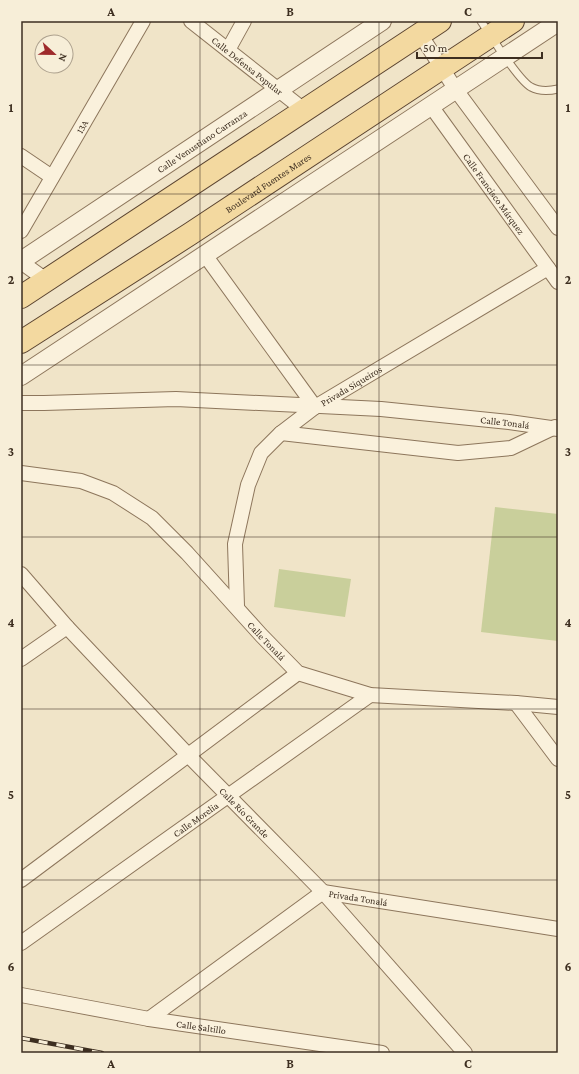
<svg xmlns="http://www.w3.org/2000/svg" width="579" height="1074" viewBox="0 0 579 1074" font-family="'Crimson Pro',serif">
  <rect width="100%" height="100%" fill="#f0e4c8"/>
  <!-- green -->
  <g fill="#c9cf9b">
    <path d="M495 507 558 514V641L481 632Z"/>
    <path d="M279 569 351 579 345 617 274 607Z"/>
  </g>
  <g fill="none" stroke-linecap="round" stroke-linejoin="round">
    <!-- service casing -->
    <g stroke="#8d765c" stroke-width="9">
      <path id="service" d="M481 21C490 35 519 81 531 87 540 92 549 91 558 89"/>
    </g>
    <!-- minor casing -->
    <g stroke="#8d765c" stroke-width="16">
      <g id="minor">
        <path id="s1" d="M191 21 304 110"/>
        <path d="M420 34 456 90 558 228"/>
        <path d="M228 50 244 21"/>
        <path id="s2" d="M431 106 558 282"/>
        <path d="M21 156 52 177"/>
        <path id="s3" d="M21 231 143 21"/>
        <path d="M205 255 315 407"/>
        <path d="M21 262 46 280"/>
        <path id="s4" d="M21 403H44L176 399 381 409 509 422 558 429"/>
        <path d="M281 433 458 453 511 448 555 427"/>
        <path id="s5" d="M21 473 81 481 113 493 152 518 187 553 261 635 298 673 370 695 516 703 558 707"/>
        <path id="s6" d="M21 574 67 627 189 756 323 892 465 1053"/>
        <path id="s7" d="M237 606 235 544 248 485 261 453 281 433 315 407 548 268"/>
        <path d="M21 659 67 627"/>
        <path d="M516 703 558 759"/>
        <path d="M21 880 298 673"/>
        <path id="s8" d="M21 943 370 695"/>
        <path id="s9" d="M21 995 149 1019 382 1053"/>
        <path id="s10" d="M149 1019 323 892 558 929"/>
      </g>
    </g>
    <!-- tertiary casing -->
    <g stroke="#8d765c" stroke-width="20">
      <g id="tertiary">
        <path id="s11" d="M21 261 382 21"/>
        <path d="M21 376 558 22"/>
      </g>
    </g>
    <!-- primary casing -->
    <g stroke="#5b4430" stroke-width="24">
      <g id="primary">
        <path d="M21 297 440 21"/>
        <path id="s12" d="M21 342 190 234 513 21"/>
      </g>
    </g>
    <!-- service -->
    <use href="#service" stroke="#faf1dc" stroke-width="7"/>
    <!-- minor -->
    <use href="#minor" stroke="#faf1dc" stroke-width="14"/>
    <!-- tertiary -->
    <use href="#tertiary" stroke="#faf1dc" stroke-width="18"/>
    <!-- primary -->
    <use href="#primary" stroke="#f3d9a0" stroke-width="22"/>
    <!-- rail casing -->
    <g stroke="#3d2e20" stroke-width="4.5">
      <path id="rail" d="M21 1038 102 1053"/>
    </g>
    <!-- rail -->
    <use href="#rail" stroke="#f7eed8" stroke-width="3" stroke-dasharray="9" stroke-linecap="butt"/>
  </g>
  <!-- grid -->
  <path fill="none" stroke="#3d2e20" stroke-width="1" stroke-opacity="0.55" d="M200 21V1053M379 21V1053M21 194H558M21 365H558M21 537H558M21 709H558M21 880H558"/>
  <g text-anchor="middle" stroke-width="3" stroke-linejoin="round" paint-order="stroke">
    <!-- street labels -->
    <g font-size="10" fill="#3d2e20" stroke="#f7eed8">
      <text dy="4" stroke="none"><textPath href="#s1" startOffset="72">Calle Defensa Popular</textPath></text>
      <text dy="4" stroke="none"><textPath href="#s3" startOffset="121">13A</textPath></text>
      <text dy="4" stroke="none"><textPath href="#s11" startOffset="217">Calle Venustiano Carranza</textPath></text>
      <text dy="4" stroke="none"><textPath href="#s12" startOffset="294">Boulevard Fuentes Mares</textPath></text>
      <text dy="4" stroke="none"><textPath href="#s2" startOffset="108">Calle Francisco Márquez</textPath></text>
      <text dy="4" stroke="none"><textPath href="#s7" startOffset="270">Privada Siqueiros</textPath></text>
      <text dy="4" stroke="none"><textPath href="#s4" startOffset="485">Calle Tonalá</textPath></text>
      <text dy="4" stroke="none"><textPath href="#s5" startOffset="309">Calle Tonalá</textPath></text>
      <text dy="4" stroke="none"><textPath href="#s6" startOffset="327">Calle Río Grande</textPath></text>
      <text dy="4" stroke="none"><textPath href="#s8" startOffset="214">Calle Morelia</textPath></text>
      <text dy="4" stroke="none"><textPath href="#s10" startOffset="251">Privada Tonalá</textPath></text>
      <text dy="4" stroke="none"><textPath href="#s9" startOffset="183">Calle Saltillo</textPath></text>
    </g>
  </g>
  <!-- border -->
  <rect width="579" height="1074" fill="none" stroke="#f7eed8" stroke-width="44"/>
  <!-- north arrow -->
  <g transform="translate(54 54) rotate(112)"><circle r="19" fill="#f7eed8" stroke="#ada18e"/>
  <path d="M0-3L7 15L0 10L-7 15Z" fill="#9e2a2b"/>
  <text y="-6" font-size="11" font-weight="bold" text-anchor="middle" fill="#3d2e20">N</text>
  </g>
  <!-- scale -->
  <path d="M417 52v6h125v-6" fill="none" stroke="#3d2e20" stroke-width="2"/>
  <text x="423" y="52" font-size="12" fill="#3d2e20" stroke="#f7eed8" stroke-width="3" paint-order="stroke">50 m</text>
  <rect x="22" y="22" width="535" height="1030" fill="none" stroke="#3d2e20" stroke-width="1.5"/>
  <g font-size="13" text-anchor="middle" font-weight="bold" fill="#3d2e20">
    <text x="111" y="16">A</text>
    <text x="290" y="16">B</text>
    <text x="468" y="16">C</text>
    <text x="11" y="112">1</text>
    <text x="568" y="112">1</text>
    <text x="11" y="284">2</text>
    <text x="568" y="284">2</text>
    <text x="11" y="456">3</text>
    <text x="568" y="456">3</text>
    <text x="11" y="627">4</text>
    <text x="568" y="627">4</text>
    <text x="11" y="799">5</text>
    <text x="568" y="799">5</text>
    <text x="11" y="971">6</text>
    <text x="568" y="971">6</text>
    <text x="111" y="1068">A</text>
    <text x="290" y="1068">B</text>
    <text x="468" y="1068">C</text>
  </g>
</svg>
